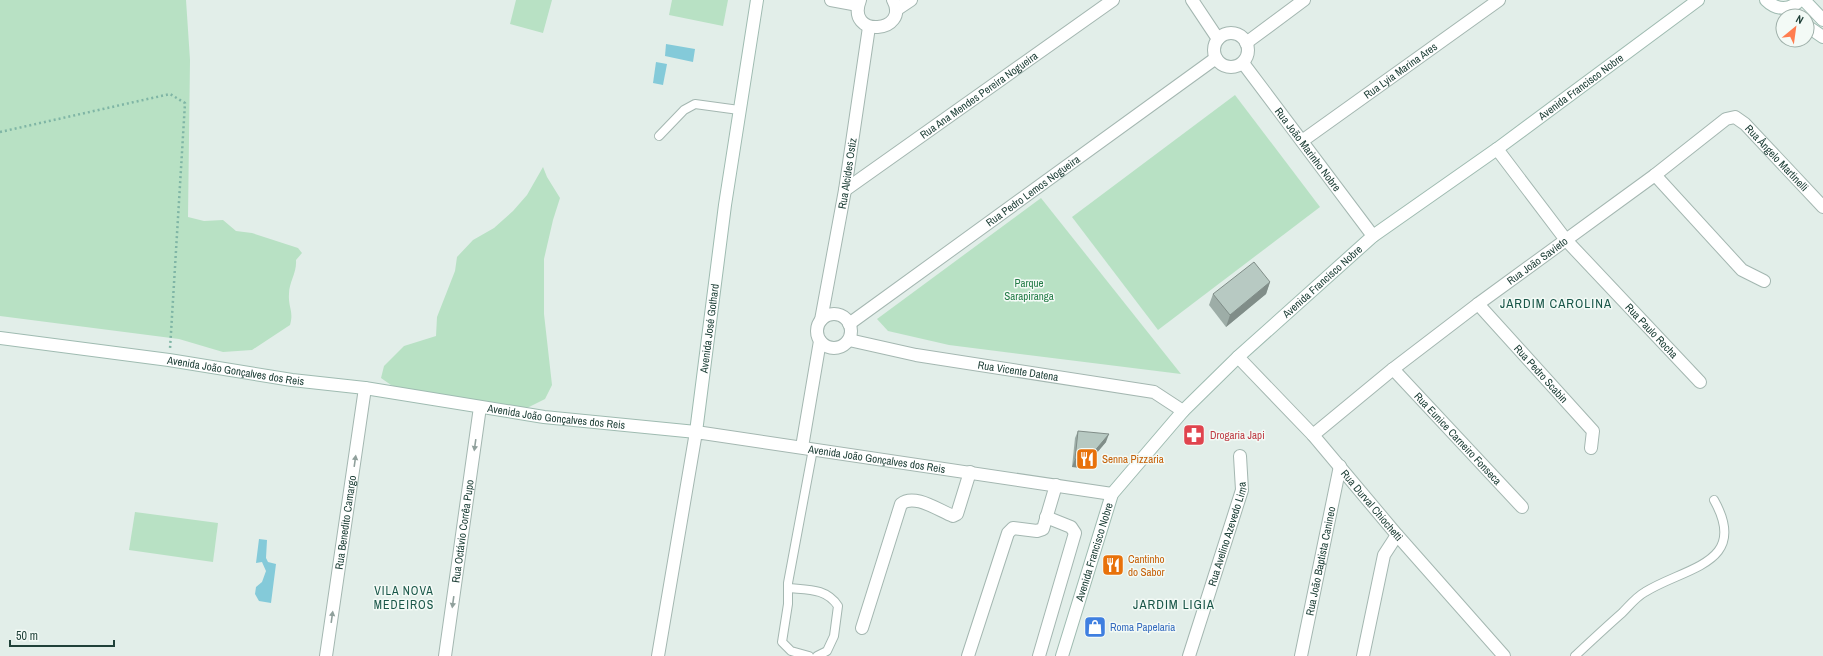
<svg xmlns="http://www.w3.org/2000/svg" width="1823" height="656" viewBox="0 0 1823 656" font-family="'Archivo Narrow',sans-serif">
  <rect width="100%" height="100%" fill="#e2eee9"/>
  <!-- green -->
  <g fill="#b8e1c4">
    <path d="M0 0H186L190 60 188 217 204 221 223 220 236 231 252 233 298 248 302 253 296 260C297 273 289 282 289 294 288 307 294 311 290 325L252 350 223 352 179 339 0 316Z"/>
    <path d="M516 0H552L543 33 510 24Z"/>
    <path d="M672 0H728L723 26 669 15Z"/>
    <path d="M1235 95 1320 207 1158 330 1072 217Z"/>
    <path d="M543 167 547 177 560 198 553 220 544 259V314L552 385 545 399 527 408 482 412 419 396 391 385 381 378 384 366 404 346 436 336 437 317 455 271 457 257 473 240 494 228 513 211 527 195Z"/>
    <path d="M1041 198 1181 374 949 345 888 331 877 319Z"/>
    <path d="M135 512 218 523 213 562 129 550Z"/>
  </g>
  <!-- water -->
  <g fill="#84cad9">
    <path d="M666 44 695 49 693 62 665 56Z"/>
    <path d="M656 62 667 64 663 85 653 83Z"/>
    <path d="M259 539 267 540 266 558 268 562 276 564 271 603 259 601 255 594 256 587 262 582 266 571 262 562 256 563Z"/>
  </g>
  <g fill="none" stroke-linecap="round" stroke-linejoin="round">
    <!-- lane casing -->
    <g stroke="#a4b7b1" stroke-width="10">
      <g id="lane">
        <path d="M659 136 684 110 695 104 739 110"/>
        <path d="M788 588C808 590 826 588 838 606L834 636 827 651 817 656"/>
        <path d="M809 656 791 651 782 642 788 604V583L813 449"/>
        <path d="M1575 656C1590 642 1606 627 1622 613 1629 606 1636 597 1645 592 1685 567 1750 564 1714 500"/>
      </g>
    </g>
    <!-- street casing -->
    <g stroke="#a4b7b1" stroke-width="14">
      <g id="street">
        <path d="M831 0 858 5"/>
        <path d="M860 0C845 39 911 33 893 0"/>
        <path d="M1192 0 1218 39"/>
        <path d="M896 10 911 0"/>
        <circle cx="1231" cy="50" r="17"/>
        <path d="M1246 43 1304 0"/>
        <path id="s1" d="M1243 63 1373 236"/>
        <path id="s2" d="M1302 141 1499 0"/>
        <path id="s3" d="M1497 149 1566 240 1700 382"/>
        <path d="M1655 175 1742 270 1764 281"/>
        <path id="s4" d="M845 190 1113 0"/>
        <path id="s5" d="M1478 304 1593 431 1591 448"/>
        <circle cx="834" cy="331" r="17"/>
        <path id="s6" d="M821 320 845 190 869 27"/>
        <path id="s7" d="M849 324 1216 58"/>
        <path id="s8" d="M849 340 916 355 1154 392 1183 411"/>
        <path id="s9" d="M1238 357 1313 435 1397 535 1504 656"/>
        <path id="s10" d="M1393 369 1522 507"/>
        <path id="s11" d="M1313 435 1393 369 1478 304 1655 175 1726 119 1735 117 1745 124 1823 207"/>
        <path d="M802 447 820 341"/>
        <path d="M862 628 901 504C914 493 938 510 953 516L957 514 970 472"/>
        <path id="s12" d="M326 656 365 388"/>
        <path id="s13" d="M445 656 480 407"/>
        <path id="s14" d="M658 656 696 432 1112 494"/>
        <path d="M968 656 1008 533 1013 528 1037 531 1043 529 1056 485"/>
        <path d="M1039 656 1075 533 1071 527 1046 517"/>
        <path id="s15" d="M1189 656 1242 490 1240 456"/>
        <path id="s16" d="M1301 656 1340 466"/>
        <path d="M1363 656 1384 555 1397 535"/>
      </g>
    </g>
    <!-- secondary casing -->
    <g stroke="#9fbbb1" stroke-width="14">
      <g id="secondary">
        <path d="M1766 0C1776 10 1790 11 1800 0"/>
        <path d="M1804 0 1823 20"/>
        <path d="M1807 26 1823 37"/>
        <path id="s17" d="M0 338 169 360 292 380 365 388 544 417 696 432 725 205 757 0"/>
        <path id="s18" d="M1062 656 1112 494 1183 411 1238 357 1373 236 1497 149 1698 0"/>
      </g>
    </g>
    <!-- path -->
    <path stroke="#7fb5a5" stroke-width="2.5" stroke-dasharray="2 3" stroke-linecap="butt" d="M0 132 170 94 185 103 170 349"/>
    <!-- lane -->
    <use href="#lane" stroke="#fff" stroke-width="8"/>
    <!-- street -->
    <use href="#street" stroke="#fff" stroke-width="12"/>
    <!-- secondary -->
    <use href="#secondary" stroke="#fff" stroke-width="12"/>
  </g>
  <!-- wall -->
  <g fill="#9dada7">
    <path d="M1270 282 1266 294 1226 327 1209 305 1213 294Z"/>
    <path d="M1078 431 1106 442 1084 468 1072 467 1075 438Z"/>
  </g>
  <!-- shaded-wall -->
  <g fill="#808d88">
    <path d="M1270 282 1266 294 1226 327 1230 315Z"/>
    <path d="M1109 434 1106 442 1084 468 1072 467 1075 459Z"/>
  </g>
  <!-- building -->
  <g fill="#b7c9c2" stroke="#808d88">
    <path d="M1254 262 1270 282 1230 315 1213 294Z"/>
    <path d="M1078 431 1109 434 1087 460 1075 459Z"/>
  </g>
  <!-- one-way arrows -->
  <defs><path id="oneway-solid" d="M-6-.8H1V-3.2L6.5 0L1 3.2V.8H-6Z"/></defs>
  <g fill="#90a09c">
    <use href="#oneway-solid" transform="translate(475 445) rotate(98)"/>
    <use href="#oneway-solid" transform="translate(355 461) rotate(-82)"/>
    <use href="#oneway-solid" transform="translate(453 602) rotate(98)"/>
    <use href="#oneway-solid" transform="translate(332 617) rotate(-82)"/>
  </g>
  <!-- icons -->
  <defs>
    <g id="pharmacy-square" transform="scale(1.15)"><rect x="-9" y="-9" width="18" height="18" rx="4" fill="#e0444e" stroke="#f3faf6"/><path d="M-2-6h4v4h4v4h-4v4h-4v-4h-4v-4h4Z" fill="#fff"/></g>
    <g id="restaurant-square" transform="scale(1.15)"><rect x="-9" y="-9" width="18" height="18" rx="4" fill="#e8710a" stroke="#f3faf6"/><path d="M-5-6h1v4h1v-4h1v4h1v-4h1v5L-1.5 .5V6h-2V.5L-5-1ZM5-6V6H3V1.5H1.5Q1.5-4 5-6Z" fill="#fff"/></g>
    <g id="shop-square" transform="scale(1.15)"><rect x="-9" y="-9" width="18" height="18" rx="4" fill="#3f7fe0" stroke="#f3faf6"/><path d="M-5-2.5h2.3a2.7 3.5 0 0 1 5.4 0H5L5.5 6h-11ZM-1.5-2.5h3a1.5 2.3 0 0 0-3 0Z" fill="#fff"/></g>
  </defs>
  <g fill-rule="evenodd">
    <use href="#pharmacy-square" x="1194" y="435"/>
    <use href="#restaurant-square" x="1087" y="459"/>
    <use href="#restaurant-square" x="1113" y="565"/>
    <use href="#shop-square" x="1095" y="627"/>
  </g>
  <g text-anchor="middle" stroke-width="3" stroke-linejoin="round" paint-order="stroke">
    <!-- street labels -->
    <g font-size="11" fill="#204139" stroke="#f3faf6">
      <text dy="4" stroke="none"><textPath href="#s2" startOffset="121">Rua Lyia Marina Ares</textPath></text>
      <text dy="4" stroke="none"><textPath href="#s18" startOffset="793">Avenida Francisco Nobre</textPath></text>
      <text dy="4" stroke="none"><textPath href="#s4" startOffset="164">Rua Ana Mendes Pereira Nogueira</textPath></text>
      <text dy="4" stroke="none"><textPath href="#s1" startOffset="108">Rua João Marinho Nobre</textPath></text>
      <text dy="4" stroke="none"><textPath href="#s11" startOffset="588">Rua Ângelo Martinelli</textPath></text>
      <text dy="4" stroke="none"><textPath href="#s6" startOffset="149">Rua Alcides Ostiz</textPath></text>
      <text dy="4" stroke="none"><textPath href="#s7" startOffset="227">Rua Pedro Lemos Nogueira</textPath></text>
      <text dy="4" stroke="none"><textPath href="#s11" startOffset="284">Rua João Savieto</textPath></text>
      <text dy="4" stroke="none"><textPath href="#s18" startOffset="469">Avenida Francisco Nobre</textPath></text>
      <text dy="4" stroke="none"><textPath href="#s17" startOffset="807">Avenida José Gothard</textPath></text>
      <text dy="4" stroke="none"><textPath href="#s3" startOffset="239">Rua Paulo Rocha</textPath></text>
      <text dy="4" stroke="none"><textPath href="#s17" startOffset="238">Avenida João Gonçalves dos Reis</textPath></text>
      <text dy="4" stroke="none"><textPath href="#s8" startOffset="172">Rua Vicente Datena</textPath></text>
      <text dy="4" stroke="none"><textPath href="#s5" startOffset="94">Rua Pedro Scabin</textPath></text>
      <text dy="4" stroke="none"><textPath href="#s17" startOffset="562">Avenida João Gonçalves dos Reis</textPath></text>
      <text dy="4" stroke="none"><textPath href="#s10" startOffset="95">Rua Eunice Carneiro Fonseca</textPath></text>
      <text dy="4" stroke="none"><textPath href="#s14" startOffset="410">Avenida João Gonçalves dos Reis</textPath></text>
      <text dy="4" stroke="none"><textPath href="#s9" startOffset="200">Rua Durval Chiochetti</textPath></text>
      <text dy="4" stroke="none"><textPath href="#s12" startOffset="135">Rua Benedito Camargo</textPath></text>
      <text dy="4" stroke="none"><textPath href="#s13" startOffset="126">Rua Octávio Corrêa Pupo</textPath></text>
      <text dy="4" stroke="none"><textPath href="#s15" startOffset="128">Rua Avelino Azevedo Lima</textPath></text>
      <text dy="4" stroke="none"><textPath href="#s18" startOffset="109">Avenida Francisco Nobre</textPath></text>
      <text dy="4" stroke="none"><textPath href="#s16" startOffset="97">Rua João Baptista Canineo</textPath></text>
    </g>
    <!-- park labels -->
    <g font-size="11" fill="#257d48" stroke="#f3faf6">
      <text x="1029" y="287">Parque<tspan x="1029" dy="13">Sarapiranga</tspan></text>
    </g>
    <!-- health labels -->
    <g font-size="11" fill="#be3a42" stroke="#f3faf6" text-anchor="start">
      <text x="1210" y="439">Drogaria Japi</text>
    </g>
    <!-- food labels -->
    <g font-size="11" fill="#c56008" stroke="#f3faf6" text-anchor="start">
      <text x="1102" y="463">Senna Pizzaria</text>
      <text x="1128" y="563">Cantinho<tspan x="1128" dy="13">do Sabor</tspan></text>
    </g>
    <!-- shop labels -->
    <g font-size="11" fill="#366cbe" stroke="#f3faf6" text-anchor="start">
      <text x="1110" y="631">Roma Papelaria</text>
    </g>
    <!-- neighbourhood labels -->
    <g font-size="12" letter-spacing="1" fill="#195648" stroke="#f3faf6">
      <text x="404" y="595">VILA NOVA<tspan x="404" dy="14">MEDEIROS</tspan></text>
    </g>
    <!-- quarter labels -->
    <g font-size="13" letter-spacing="1" fill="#195648" stroke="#f3faf6">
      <text x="1556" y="308">JARDIM CAROLINA</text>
      <text x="1174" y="609">JARDIM LIGIA</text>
    </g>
  </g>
  <!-- north arrow -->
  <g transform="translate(1795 28) rotate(29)"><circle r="19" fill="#f3faf6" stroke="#9fb0aa"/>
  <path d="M0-3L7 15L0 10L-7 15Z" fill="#ff7d4f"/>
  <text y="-6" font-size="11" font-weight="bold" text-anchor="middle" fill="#204139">N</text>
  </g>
  <!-- scale -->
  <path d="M10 640v6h104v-6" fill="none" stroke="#204139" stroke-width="2"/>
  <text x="16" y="640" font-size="12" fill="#204139" stroke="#f3faf6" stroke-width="3" paint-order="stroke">50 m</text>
</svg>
